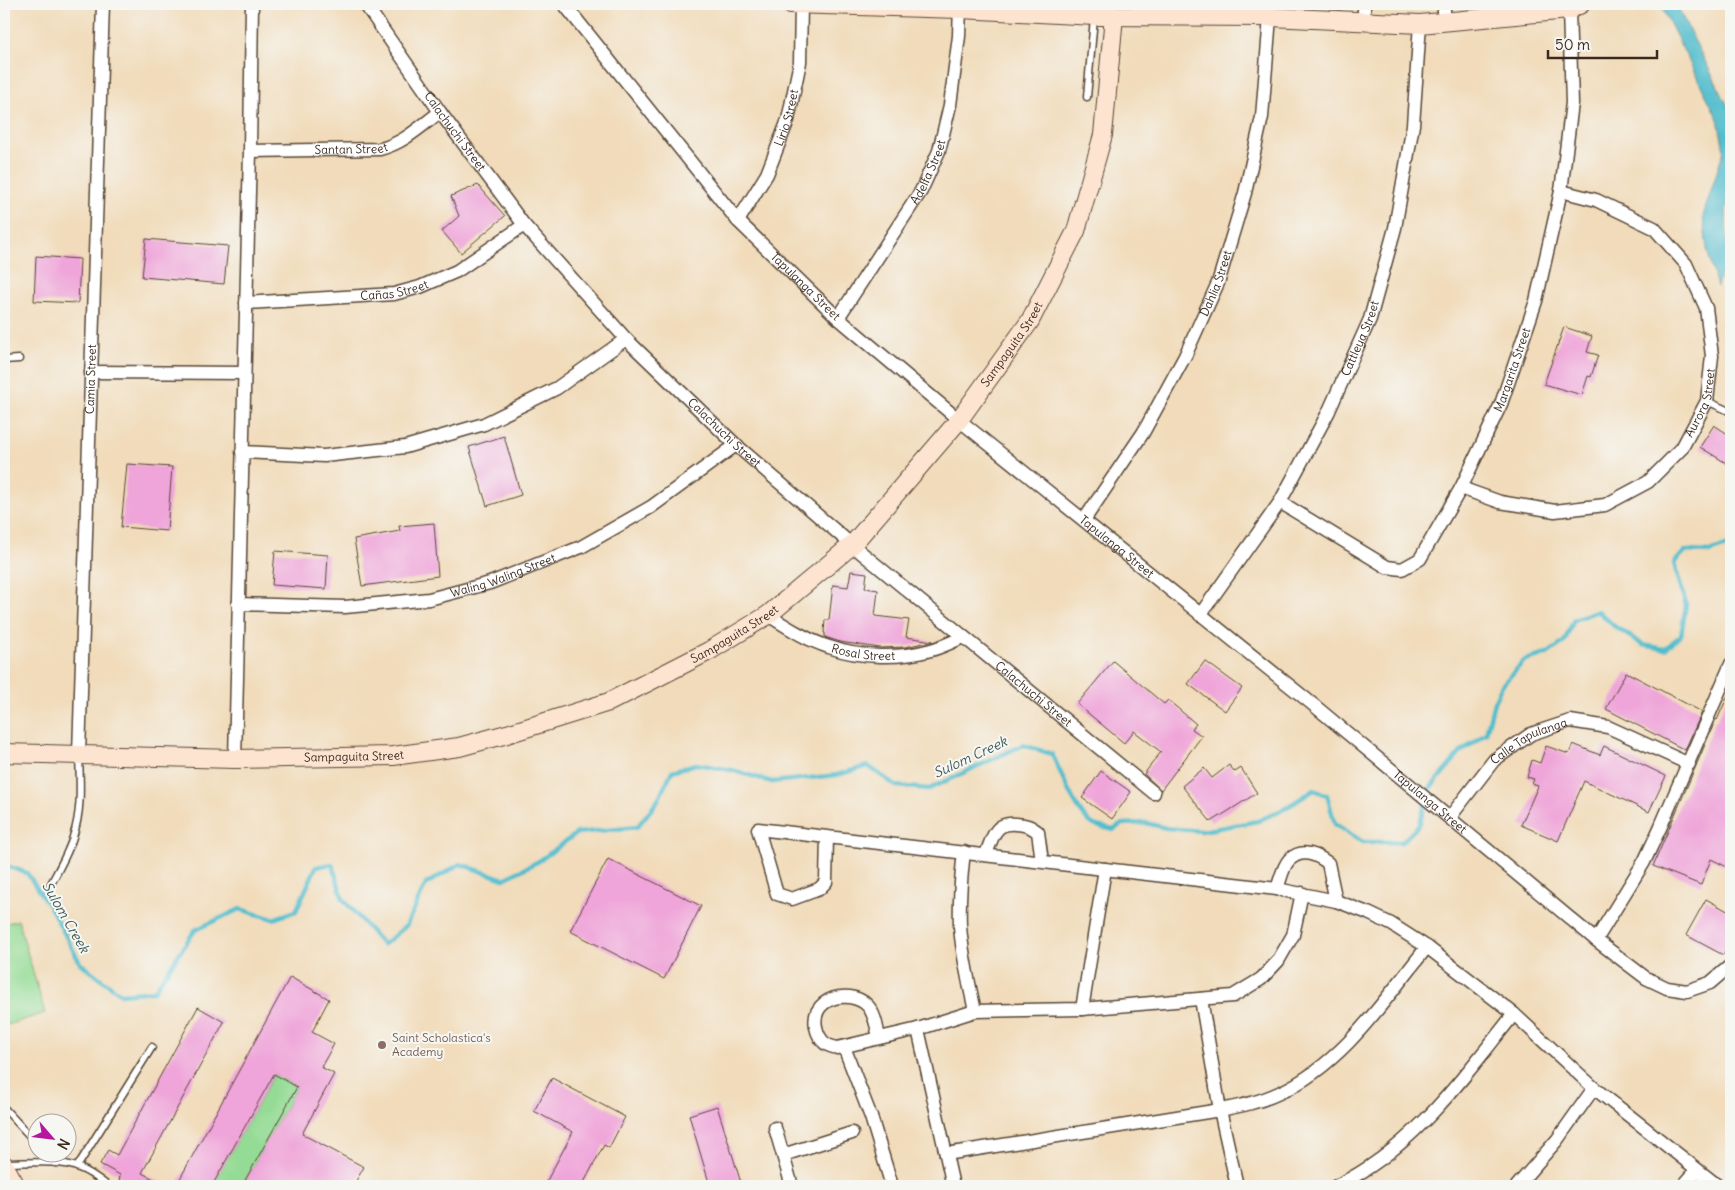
<svg xmlns="http://www.w3.org/2000/svg" width="1735" height="1190" viewBox="0 0 1735 1190" font-family="Delius,sans-serif">
  <rect width="100%" height="100%" fill="#f6f6f2"/>
  <filter id="ink" filterUnits="userSpaceOnUse"><feTurbulence type="fractalNoise" baseFrequency=".02" numOctaves="2"/><feDisplacementMap in="SourceGraphic" scale="10" xChannelSelector="R" yChannelSelector="G"/><feConvolveMatrix kernelMatrix="1 2 1 2 8 2 1 2 1" color-interpolation-filters="sRGB"/></filter>
  <filter id="wash" filterUnits="userSpaceOnUse"><feTurbulence type="fractalNoise" baseFrequency=".0096" numOctaves="4" result="noise"/><feDisplacementMap in="SourceGraphic" scale="20" xChannelSelector="R" yChannelSelector="G"/><feGaussianBlur stdDeviation="1.12" result="paint"/><feColorMatrix in="noise" values="0 0 0 0 0 0 0 0 0 0 0 0 0 0 0 0 0 1.4 0 .05"/><feComposite in="paint" operator="in"/></filter>
  <g filter="url(#wash)">
    <rect width="100%" height="100%" fill="#f1dbba"/>
    <!-- green -->
    <g fill="#94db95" stroke="#68825a">
      <path d="M18 920 45 1013 4 1026V924Z"/>
      <path d="M274 1074 297 1087 242 1186H212Z"/>
    </g>
    <!-- water -->
    <path fill="#51bdcd" stroke="#467476" d="M1660 4H1677L1681 14 1731 112V190C1724 207 1727 226 1727 244 1726 258 1720 273 1717 287L1707 249 1703 216 1724 150 1718 119Z"/>
    <g fill="none" stroke-linecap="round" stroke-linejoin="round">
      <!-- stream -->
      <g stroke="#51bdcd" stroke-width="4.5">
        <path d="M1721 262 1725 286 1731 290"/>
        <path d="M4 865 27 873 53 912 80 963 121 994 154 991 195 930 240 909 273 919 296 911 316 867 332 864 343 899 383 945 406 926 426 884 460 864 504 879 539 861 577 833 637 827 657 802 672 771 696 764 732 770 772 782 837 775 868 766 896 786 929 789 1023 745 1052 754C1061 772 1076 815 1094 825 1099 827 1107 828 1113 830L1122 824 1146 823 1166 828 1202 831 1258 821 1284 809 1314 790 1327 795 1335 824 1363 842H1402L1419 825 1430 788 1461 752 1486 733 1494 702 1502 685 1525 660 1547 654 1564 642 1574 620 1598 611 1614 626 1643 645 1665 649 1681 635 1686 605 1674 563 1685 551 1710 552 1731 544"/>
      </g>
    </g>
    <g id="blocks">
      <!-- building -->
      <g fill="#efa5d9">
        <path d="M478 185 505 216 461 253 442 231 459 216 451 196Z"/>
        <path d="M146 239 228 246 224 284 142 277Z"/>
        <path d="M36 256 80 259 78 303 34 301Z"/>
        <path d="M1564 327 1592 336 1587 352 1598 355 1591 377 1588 376 1582 395 1544 384Z"/>
        <path d="M1714 425 1731 436V466L1700 447Z"/>
        <path d="M504 436 521 495 487 506 469 447Z"/>
        <path d="M127 464 172 467 167 531 121 527Z"/>
        <path d="M434 523 438 576 362 586 354 539 400 531 399 526Z"/>
        <path d="M275 551 328 555 326 589 272 585Z"/>
        <path d="M851 571 867 573 865 588 878 590 875 616 909 620 906 637 933 641 905 647 880 648 840 642 825 637V633H824L825 620H829L833 585 848 587Z"/>
        <path d="M1113 661 1164 704 1168 700 1196 724 1192 729 1202 736 1161 790 1144 774 1161 752 1134 731 1124 743 1077 704Z"/>
        <path d="M1205 661 1242 688 1225 711 1188 684Z"/>
        <path d="M1626 672 1702 712 1685 750 1606 709Z"/>
        <path d="M1731 689V869L1711 859 1701 885 1653 866 1716 719 1717 720Z"/>
        <path d="M1573 744 1600 755 1604 746 1666 776 1649 812 1584 781 1558 841 1521 825 1538 786 1532 784 1534 779 1527 777 1532 760 1540 763 1546 746 1569 754Z"/>
        <path d="M1229 765 1235 772 1241 768 1257 793 1211 822 1182 786 1204 768 1212 778Z"/>
        <path d="M1101 771 1131 792 1112 819 1082 798Z"/>
        <path d="M608 859 701 906 664 979 570 931Z"/>
        <path d="M1706 899 1731 913V940L1723 955 1686 935Z"/>
        <path d="M290 977 329 999 312 1032 334 1044 321 1067 334 1074 302 1134 364 1167 353 1186H242L297 1087 274 1074 212 1186H176Z"/>
        <path d="M198 1007 224 1022 142 1173 167 1186H124L119 1183 120 1175 100 1164 108 1150 117 1155Z"/>
        <path d="M552 1078 625 1117 609 1148 604 1145 582 1186H544L573 1132 534 1111Z"/>
        <path d="M717 1106 742 1186H710L689 1115Z"/>
      </g>
    </g>
  </g>
  <g filter="url(#ink)">
    <use href="#blocks" fill-opacity="0" stroke="#564535" stroke-width="1"/>
    <g fill="none" stroke-linecap="round" stroke-linejoin="round">
      <!-- lane casing -->
      <g stroke="#564535" stroke-width="9">
        <g id="lane">
          <path d="M1087 97 1094 18"/>
          <path d="M4 360 19 359"/>
          <path d="M1707 401 1731 412"/>
          <path d="M50 886C58 870 68 854 73 837 82 810 80 784 79 756"/>
          <path d="M4 1108 38 1145"/>
          <path d="M45 1152 55 1163"/>
          <path d="M6 1163C27 1163 60 1159 79 1168 90 1172 99 1179 108 1186"/>
          <path d="M77 1167 152 1047"/>
        </g>
      </g>
      <!-- street casing -->
      <g stroke="#564535" stroke-width="15">
        <g id="street">
          <path id="s1" d="M365 4 440 112 524 225 626 339 736 445 852 545 1154 793"/>
          <path id="s2" d="M564 4 738 221 838 318 959 420 1316 707 1596 940 1646 978 1667 988 1687 991 1710 983 1731 965"/>
          <path d="M1364 21V4"/>
          <path d="M1444 22V4"/>
          <path id="s3" d="M250 151 380 149C404 143 421 126 440 112"/>
          <path id="s4" d="M738 221 767 174 788 120 800 62 801 4"/>
          <path id="s5" d="M246 303 394 294 420 287 457 271 524 225"/>
          <path id="s6" d="M838 318 921 191 939 151 950 105 959 36 960 4"/>
          <path d="M91 372 244 373"/>
          <path d="M242 452 324 456 405 447 484 424 557 388 626 339"/>
          <path id="s7" d="M1461 488 1500 502 1555 511 1605 505 1648 482 1682 448 1707 401 1712 356 1706 308 1686 264 1654 228 1596 200 1561 191"/>
          <path id="s8" d="M1280 502 1387 567 1402 569 1420 559 1461 488 1501 404 1536 301 1561 191 1572 103 1569 10 1568 4"/>
          <path id="s9" d="M1084 520 1143 433 1185 356 1218 283 1245 193 1262 117 1270 17"/>
          <path id="s10" d="M238 604 345 607 429 599 490 583 581 547 651 507 736 445"/>
          <path id="s11" d="M768 615C787 627 807 640 829 647 860 658 899 659 931 650 942 647 952 642 963 637"/>
          <path id="s12" d="M1200 615 1280 502 1328 413 1370 319 1395 228 1413 125 1420 24"/>
          <path id="s13" d="M79 754 103 4"/>
          <path d="M235 759 250 151 252 4"/>
          <path id="s14" d="M1450 817 1494 760 1531 734 1570 721 1608 727 1689 764"/>
          <path d="M827 837 826 882 819 889 792 899 777 894 758 829 1277 889 1336 901 1368 913 1391 924 1427 947 1514 1014 1594 1088 1718 1186"/>
          <path d="M964 852C961 877 959 901 960 926 962 955 969 983 975 1011"/>
          <path d="M986 854C993 837 994 822 1016 824 1027 825 1030 826 1038 832L1042 861"/>
          <path d="M1277 889C1280 881 1283 866 1289 860 1302 848 1316 854 1328 863L1336 901"/>
          <path d="M1596 940 1644 862 1660 828 1731 664"/>
          <path d="M1201 999 1220 1110 1237 1186"/>
          <path d="M1082 1009 1105 869"/>
          <path d="M879 1038C877 1028 875 1013 867 1005 863 1001 856 998 850 997 830 995 812 1006 816 1027 817 1033 821 1041 826 1044 829 1046 833 1047 837 1048L918 1029"/>
          <path d="M844 1047 871 1117 892 1186"/>
          <path d="M775 1128 792 1186"/>
          <path d="M946 1154 1220 1110C1240 1106 1260 1102 1279 1093 1342 1065 1385 999 1427 947"/>
          <path d="M783 1155 852 1133"/>
          <path d="M953 1186 918 1029 975 1011 1082 1009 1233 996 1261 979 1278 961 1293 935 1302 893"/>
          <path d="M1336 1186C1412 1150 1463 1078 1514 1014"/>
          <path d="M1517 1186 1557 1140 1594 1088"/>
          <path d="M1683 1186 1697 1170"/>
        </g>
      </g>
      <!-- secondary casing -->
      <g stroke="#564535" stroke-width="20">
        <g id="secondary">
          <path d="M790 4 960 9 1095 16 1270 17 1420 24 1569 10 1581 4"/>
          <path id="s15" d="M4 753 235 759 393 756 459 747 507 734 609 702 709 651 768 615 852 545 959 420 1030 321 1076 231 1103 135 1114 16"/>
          <path d="M4 1165 16 1186"/>
        </g>
      </g>
      <!-- lane -->
      <use href="#lane" stroke="#fff" stroke-width="6"/>
      <!-- street -->
      <use href="#street" stroke="#fff" stroke-width="12"/>
      <!-- secondary -->
      <use href="#secondary" stroke="#fde4d1" stroke-width="18"/>
    </g>
  </g>
  <!-- markers -->
  <circle fill="#8d6e63" stroke="#f6f6f2" stroke-width="2" cx="382" cy="1045" r="5"/>
  <g text-anchor="middle" stroke-width="4" stroke-linejoin="round" paint-order="stroke">
    <!-- street labels -->
    <g font-size="12" fill="#3b2a1e" stroke="#f6f6f2">
      <text dy="4" stroke="none"><textPath href="#s4" startOffset="115">Lirio Street</textPath></text>
      <text dy="4" stroke="none"><textPath href="#s1" startOffset="156">Calachuchi Street</textPath></text>
      <text dy="4" stroke="none"><textPath href="#s3" startOffset="101">Santan Street</textPath></text>
      <text dy="4" stroke="none"><textPath href="#s6" startOffset="172">Adelfa Street</textPath></text>
      <text dy="4" stroke="none"><textPath href="#s9" startOffset="272">Dahlia Street</textPath></text>
      <text dy="4" stroke="none"><textPath href="#s2" startOffset="372">Tapulanga Street</textPath></text>
      <text dy="4" stroke="none"><textPath href="#s5" startOffset="149">Cañas Street</textPath></text>
      <text dy="4" stroke="none"><textPath href="#s12" startOffset="321">Cattleya Street</textPath></text>
      <text dy="4" stroke="none"><textPath href="#s15" startOffset="1160">Sampaguita Street</textPath></text>
      <text dy="4" stroke="none"><textPath href="#s8" startOffset="372">Margarita Street</textPath></text>
      <text dy="4" stroke="none"><textPath href="#s13" startOffset="375">Camia Street</textPath></text>
      <text dy="4" stroke="none"><textPath href="#s7" startOffset="294">Aurora Street</textPath></text>
      <text dy="4" stroke="none"><textPath href="#s1" startOffset="561">Calachuchi Street</textPath></text>
      <text dy="4" stroke="none"><textPath href="#s2" startOffset="778">Tapulanga Street</textPath></text>
      <text dy="4" stroke="none"><textPath href="#s10" startOffset="269">Waling Waling Street</textPath></text>
      <text dy="4" stroke="none"><textPath href="#s15" startOffset="755">Sampaguita Street</textPath></text>
      <text dy="4" stroke="none"><textPath href="#s11" startOffset="104">Rosal Street</textPath></text>
      <text dy="4" stroke="none"><textPath href="#s1" startOffset="966">Calachuchi Street</textPath></text>
      <text dy="4" stroke="none"><textPath href="#s14" startOffset="112">Calle Tapulanga</textPath></text>
      <text dy="4" stroke="none"><textPath href="#s15" startOffset="350">Sampaguita Street</textPath></text>
      <text dy="4" stroke="none"><textPath href="#s2" startOffset="1182">Tapulanga Street</textPath></text>
    </g>
    <!-- education labels -->
    <g font-size="12" fill="#785e54" stroke="#f6f6f2" text-anchor="start">
      <text x="392" y="1042">Saint Scholastica's<tspan x="392" dy="14">Academy</tspan></text>
    </g>
    <!-- water labels -->
    <g font-size="14" font-style="italic" fill="#435d5b" stroke="#f6f6f2">
      <text transform="translate(970 757) rotate(-25)" y="5">Sulom Creek</text>
      <text transform="translate(66 917) rotate(60)" y="5">Sulom Creek</text>
    </g>
  </g>
  <!-- margin -->
  <rect width="1735" height="1190" fill="none" stroke="#f6f6f2" stroke-width="20"/>
  <!-- north arrow -->
  <g transform="translate(52 1138) rotate(118)"><circle r="24" fill="#f6f6f2" stroke="#aba49d"/>
  <path d="M0-4L9 19L0 12L-9 19Z" fill="#b5179e"/>
  <text y="-8" font-size="14" font-weight="bold" text-anchor="middle" fill="#3b2a1e">N</text>
  </g>
  <!-- scale -->
  <path d="M1548 50v8h109v-8" fill="none" stroke="#3b2a1e" stroke-width="2.5"/>
  <text x="1555" y="50" font-size="15" fill="#3b2a1e" stroke="#f6f6f2" stroke-width="4" paint-order="stroke">50 m</text>
</svg>
